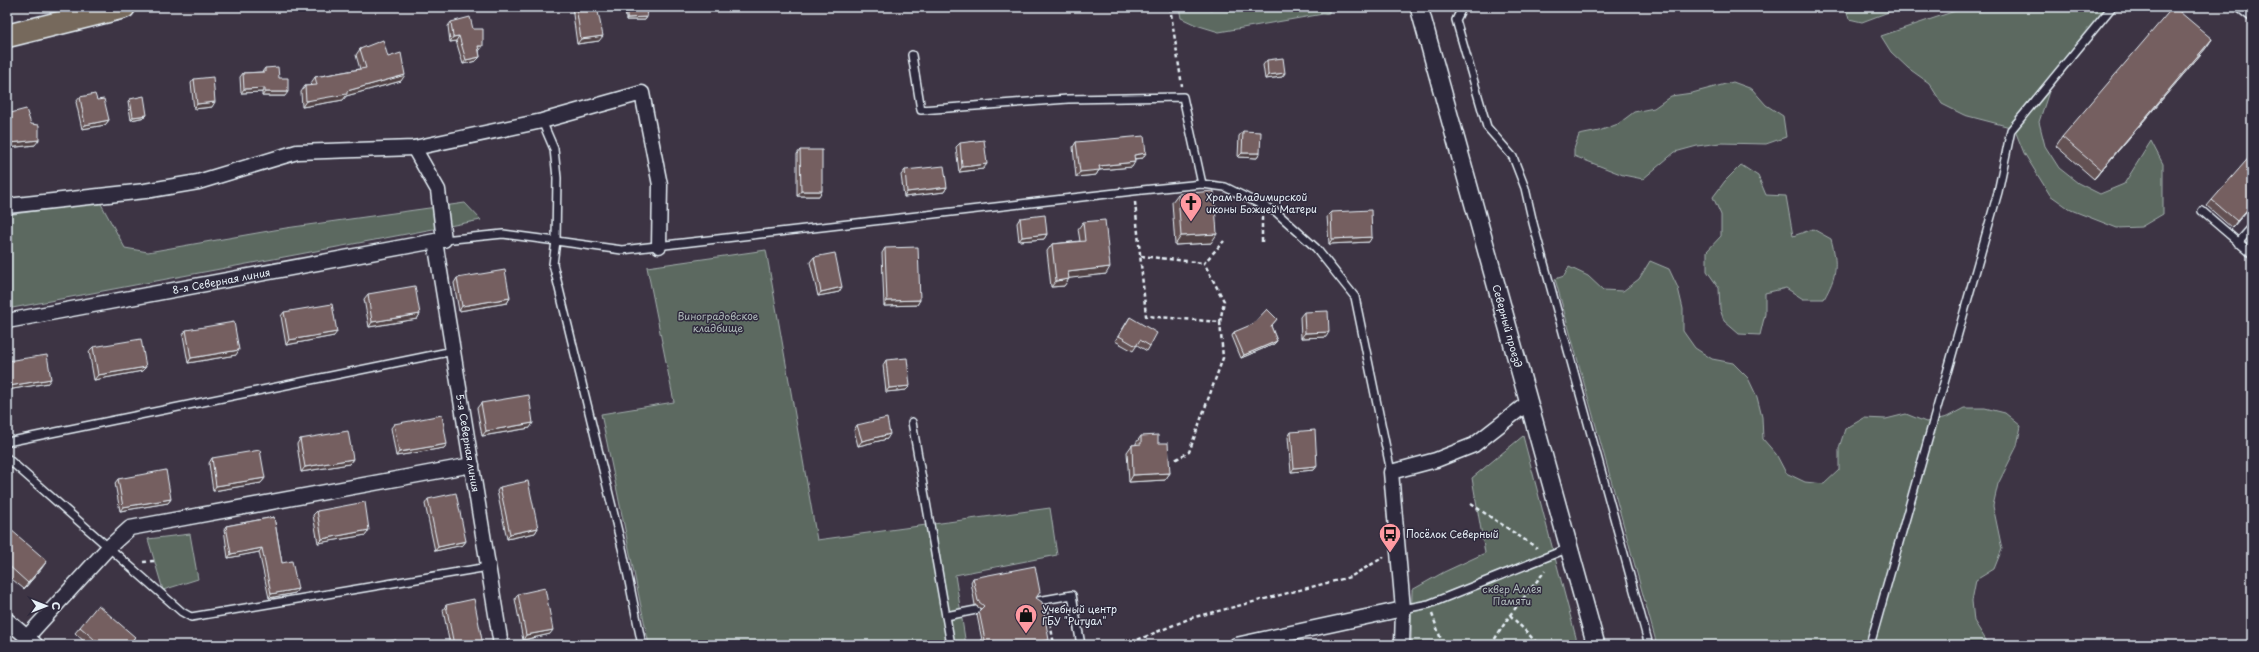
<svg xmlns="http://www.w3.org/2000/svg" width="2259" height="652" viewBox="0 0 2259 652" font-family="'Playpen Sans',sans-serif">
  <rect width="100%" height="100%" fill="#3d3444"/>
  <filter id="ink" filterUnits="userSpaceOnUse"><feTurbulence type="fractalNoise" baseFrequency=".025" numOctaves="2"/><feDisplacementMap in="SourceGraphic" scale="8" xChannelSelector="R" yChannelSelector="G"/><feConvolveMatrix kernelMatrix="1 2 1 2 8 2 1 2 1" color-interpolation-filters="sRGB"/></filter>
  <g filter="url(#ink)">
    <!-- green -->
    <g fill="#5b6960" stroke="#a2adac">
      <path d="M1179 7H1208L1211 11 1213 7H1329V13L1219 32 1196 25 1181 18Z"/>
      <path d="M1845 7H1902L1862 22 1849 19Z"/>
      <path d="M1967 7H2108L2087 39 2067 55 2054 76 2039 122 2045 146 2059 168 2078 183 2100 194 2124 184 2151 141 2163 164V214L2141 227 2117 228 2071 210 2050 195 2024 153 2014 128 1964 115 1942 104 1929 83 1908 68 1891 52 1881 36Z"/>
      <path d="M1733 82 1752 89 1766 105 1783 116 1786 137 1766 144 1720 143 1697 146 1675 152 1643 179 1623 175 1574 156V149L1579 135 1599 131 1618 124 1634 112 1654 108 1671 96 1692 93Z"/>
      <path d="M1741 165 1758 176 1766 195 1786 196 1793 236 1813 229 1831 239C1838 265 1837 276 1824 299H1803L1786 288 1765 293V314L1760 335 1739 334 1724 321 1720 309 1719 288 1707 271V251L1721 236V215L1713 197 1725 181Z"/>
      <path d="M100 202 125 248 148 252 286 228 465 203 481 220 7 309V215Z"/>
      <path d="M766 250 817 540 1050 508 1057 555 955 575 966 645H649L601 414 674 402 647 267Z"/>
      <path d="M1650 261 1669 269 1678 288 1683 309V331L1695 348 1712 359 1733 363 1748 378 1757 397 1762 417 1763 439 1776 454 1786 473 1805 482 1824 484 1839 470V448L1845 429 1864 418 1886 419 1906 414 1926 422 1947 417 1964 408H1985L2005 413 2021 426 2017 446 1998 484 1993 506 2002 549 1994 569 1976 580 1972 601 1974 621 1989 645H1903L1898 641 1889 645H1657L1555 279 1564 276 1569 267 1588 276 1603 290 1623 291 1639 279Z"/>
      <path d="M1523 436 1578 645H1411L1412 590 1444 572 1485 553 1472 478Z"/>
      <path d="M190 534 198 579 163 590 148 539Z"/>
    </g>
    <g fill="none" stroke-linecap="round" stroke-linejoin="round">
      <!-- service casing -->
      <g stroke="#e8f1f8" stroke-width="10">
        <g id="service">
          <path d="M1466 7 1462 8 1456 20 1487 127 1513 157 1525 188 1533 223 1649 645"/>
          <path d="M2238 7 2252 18"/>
          <path d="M912 55 921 110 1068 99 1183 97 1202 184"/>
          <path d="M2202 211 2252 254"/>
          <path d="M443 240 503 234 556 241 557 178 554 149 542 121"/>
          <path d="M2238 243 2252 227"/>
          <path d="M912 422 951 645"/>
          <path d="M7 442 453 351"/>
          <path d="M7 458 182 612 191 617 488 567"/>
          <path d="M1038 601 1072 595 1081 645"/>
          <path d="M1403 609 1429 604 1569 548"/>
          <path d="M946 616 976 610"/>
          <path d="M642 645 623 552 553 264 556 241 622 250 1142 190 1202 184 1225 187 1276 212 1316 248 1355 297 1391 472"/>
          <path d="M1870 645 1998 192 2011 130 2112 7"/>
        </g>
      </g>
      <!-- minor casing -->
      <g stroke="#e8f1f8" stroke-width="17">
        <g id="minor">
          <path d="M414 148 438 190 444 240"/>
          <path d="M7 206 145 191 198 182 297 152 414 148 542 121 642 93 660 185 659 246"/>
          <path id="s1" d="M7 321 435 241 501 645"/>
          <path d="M7 620 36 645"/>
          <path d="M27 637 109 547 130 528 472 465"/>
          <path d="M1236 645 1403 609"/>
          <path d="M1402 645 1403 609 1391 472 1436 460 1474 445 1529 402"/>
        </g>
      </g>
      <!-- tertiary casing -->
      <g stroke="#e8f1f8" stroke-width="20">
        <g id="tertiary">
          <path id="s2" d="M1419 7 1596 645"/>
        </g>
      </g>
      <!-- trunk casing -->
      <g stroke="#e8f1f8" stroke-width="25">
        <path id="trunk" d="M7 36 124 7"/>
      </g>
      <!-- path -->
      <g stroke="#e8f1f8" stroke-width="2.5" stroke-dasharray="4 3" stroke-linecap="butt">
        <path d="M1170 7 1182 86"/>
        <path d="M1135 202 1146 316 1220 322 1223 358 1189 452 1175 460"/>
        <path d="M1262 217V242"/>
        <path d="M1141 256 1204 263"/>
        <path d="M1220 322 1224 301 1204 263 1224 241"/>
        <path d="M1471 504 1537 548"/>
        <path d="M143 562 154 561"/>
        <path d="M1048 610 1054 645"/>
        <path d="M1432 614 1443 645"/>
        <path d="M1510 615 1539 645"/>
        <path d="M1125 645 1191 618 1350 577 1384 557"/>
        <path d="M1491 645 1510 615 1545 571"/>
      </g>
      <!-- service -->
      <use href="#service" stroke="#2f2a3d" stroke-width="7"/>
      <!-- minor -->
      <use href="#minor" stroke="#2f2a3d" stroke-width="14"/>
      <!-- tertiary -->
      <use href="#tertiary" stroke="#2f2a3d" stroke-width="17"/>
      <!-- trunk -->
      <use href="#trunk" stroke="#76695c" stroke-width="22"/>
    </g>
    <!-- wall -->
    <g fill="#645153" stroke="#e8f1f8">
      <path d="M572 7H597L599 41 577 44Z"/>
      <path d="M625 7H646L647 17 645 20H626Z"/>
      <path d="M451 22 480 50H479L480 57 476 61 463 64 456 41 450 42 448 26Z"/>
      <path d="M2212 39 2206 48 2094 179 2056 146 2062 137Z"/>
      <path d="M360 49 388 57 401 81 346 96 343 100 302 107 301 92 305 86H312L311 83 315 77 360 69 356 55Z"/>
      <path d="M1267 60 1285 73 1282 77 1265 79 1263 65Z"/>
      <path d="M265 68 279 78 285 96H262V92L241 93 240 77 243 73 262 72Z"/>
      <path d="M194 79 212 107 194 109 191 83Z"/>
      <path d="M80 97 97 100 109 120 105 125 82 129 76 102Z"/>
      <path d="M130 99 147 115 145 117 131 120 128 101Z"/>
      <path d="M7 114 35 145 7 148Z"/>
      <path d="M1243 131 1260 153 1257 158 1238 157 1239 136Z"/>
      <path d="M1076 142 1143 158 1135 159 1132 167 1099 170 1096 175 1076 177 1073 147Z"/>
      <path d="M960 143 983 169 959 172 956 147Z"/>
      <path d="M800 150 819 196H797V154Z"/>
      <path d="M905 170 947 187 944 192 904 197 901 175Z"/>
      <path d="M1178 194 1211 243 1175 245 1172 202Z"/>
      <path d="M2212 200 2252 205 2232 228 2207 206Z"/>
      <path d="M1331 212 1369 242 1329 244 1327 216Z"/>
      <path d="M1020 218 1047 234 1044 239 1019 241 1017 223Z"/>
      <path d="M1083 222 1106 274 1069 278 1064 286 1051 287 1047 251 1052 244 1080 241 1078 229Z"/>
      <path d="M885 248 920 300 917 305 884 306 882 253Z"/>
      <path d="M814 257 839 292 818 296 810 262Z"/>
      <path d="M457 278 510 298 507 303 459 311 454 283Z"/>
      <path d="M368 294 420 314 417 319 369 327 364 299Z"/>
      <path d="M284 312 334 336 286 345 281 316Z"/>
      <path d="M1304 312 1326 337 1301 338 1300 317Z"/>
      <path d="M1130 317 1150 346 1147 351 1137 345 1133 351 1115 341Z"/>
      <path d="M1277 319 1271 326 1277 341 1274 344 1241 358 1232 336 1234 332Z"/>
      <path d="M186 330 236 355 188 363 183 335Z"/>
      <path d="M93 347 142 371 94 380 89 351Z"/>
      <path d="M886 360 906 390 886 392 883 365Z"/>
      <path d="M7 361 48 383 7 390Z"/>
      <path d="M481 403 530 428 482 436 477 408Z"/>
      <path d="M394 424 447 444 444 448 396 456 391 428Z"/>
      <path d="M857 425 887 439 858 446 854 430Z"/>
      <path d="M1291 432 1317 466 1314 470 1291 472 1288 437Z"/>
      <path d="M1141 436 1158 443 1170 473 1165 480 1129 482 1127 452 1132 445H1136V443Z"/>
      <path d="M300 439 353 459 349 464 301 472 297 444Z"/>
      <path d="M212 458 265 478 261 483 213 491 209 463Z"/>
      <path d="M118 479 171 499 168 503 120 511 115 483Z"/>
      <path d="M500 487 538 528 535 533 507 539 497 491Z"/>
      <path d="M428 499 466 541 463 545 435 551 425 504Z"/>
      <path d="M317 511 366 535 318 543 313 515Z"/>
      <path d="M274 517 282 563 295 593 269 598 259 552 228 558 224 529 226 526Z"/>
      <path d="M7 533 42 568 24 589 7 575Z"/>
      <path d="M973 578 1036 598 1046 644 1041 645H983L977 615 981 609 975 605 971 582Z"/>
      <path d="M518 594 550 634 523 640 515 599Z"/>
      <path d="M446 605 483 645H450L443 610Z"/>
      <path d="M80 627 135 637 129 645H88L75 633Z"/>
    </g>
    <!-- shaded-wall -->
    <g fill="#514244" stroke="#e8f1f8">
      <path d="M647 17 645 20H626L627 18Z"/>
      <path d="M459 36 456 41 450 42 453 37Z"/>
      <path d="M603 36 599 41 577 44 581 39Z"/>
      <path d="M2212 39 2206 48 2094 179 2101 170Z"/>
      <path d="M478 46H483L480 50 475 51Z"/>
      <path d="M480 57 476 61 463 64 466 60Z"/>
      <path d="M1285 73 1282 77 1265 79 1268 75Z"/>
      <path d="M405 75 401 81 346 96 343 100 302 107 306 101 347 91Z"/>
      <path d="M265 88 262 92 241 93 244 89Z"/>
      <path d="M265 92H288L285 96H262Z"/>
      <path d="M215 102 212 107 194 109 197 104Z"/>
      <path d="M147 115 145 117 131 120 133 117Z"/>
      <path d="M109 120 105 125 82 129 85 125Z"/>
      <path d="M39 140 35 145 7 148 10 143Z"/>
      <path d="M1146 153 1143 158 1131 159 1134 155Z"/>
      <path d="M1242 153H1260L1257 158 1238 157Z"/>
      <path d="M1135 162 1132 167 1099 170 1096 175 1076 177 1080 172 1099 166Z"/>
      <path d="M987 164 983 169 959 172 962 167Z"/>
      <path d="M947 187 944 192 904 197 907 192Z"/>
      <path d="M801 191H822L819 196H797Z"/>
      <path d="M2252 204V205L2232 228 2237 221Z"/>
      <path d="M1047 234 1044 239 1019 241 1022 237Z"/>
      <path d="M1217 234 1211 243 1175 245 1181 236Z"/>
      <path d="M1372 237 1369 242 1329 244 1332 239Z"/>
      <path d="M1110 267 1106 274 1063 279 1068 272Z"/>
      <path d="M1069 279 1064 286 1051 287 1056 281Z"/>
      <path d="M842 287 839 292 818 296 821 292Z"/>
      <path d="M510 298 507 303 459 311 462 306Z"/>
      <path d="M920 300 917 305 884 306 887 301Z"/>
      <path d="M420 314 417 319 369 327 372 322Z"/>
      <path d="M337 332 334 336 286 345 289 340Z"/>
      <path d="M1329 332 1326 337 1301 338 1305 333Z"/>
      <path d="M1277 341 1274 344 1241 358 1244 355Z"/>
      <path d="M239 350 236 355 188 363 191 358Z"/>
      <path d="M146 367 142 371 94 380 98 375Z"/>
      <path d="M51 379 48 383 7 390V388L9 386Z"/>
      <path d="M910 386 906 390 886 392 889 388Z"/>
      <path d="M533 423 530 428 482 436 486 431Z"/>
      <path d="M890 434 887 439 858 446 862 441Z"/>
      <path d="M447 444 444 448 396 456 399 452Z"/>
      <path d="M353 459 349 464 301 472 305 467Z"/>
      <path d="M1317 466 1314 470 1291 472 1294 468Z"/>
      <path d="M1170 473 1165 480 1129 482 1133 475Z"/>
      <path d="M265 478 261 483 213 491 216 486Z"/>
      <path d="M171 499 168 503 120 511 123 507Z"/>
      <path d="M538 528 535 533 507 539 510 534Z"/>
      <path d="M369 530 366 535 318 543 322 539Z"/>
      <path d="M466 541 463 545 435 551 438 547Z"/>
      <path d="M262 548 259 552 228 558 231 554Z"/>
      <path d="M47 561 42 568 24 589 28 583Z"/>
      <path d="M298 589 295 593 269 598 271 594Z"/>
      <path d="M553 630 550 634 523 640 526 635Z"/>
      <path d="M1049 640 1046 644 1041 645H1023Z"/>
    </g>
    <!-- building -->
    <g fill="#745e61" stroke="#e8f1f8">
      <path d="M576 7H597L603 36 581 39Z"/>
      <path d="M627 7H646L647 17 627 18Z"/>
      <path d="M2173 7H2174L2212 39 2101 170 2062 137Z"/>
      <path d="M470 17 473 29H483V46H478L480 57 466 60 459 36 453 37 451 22Z"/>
      <path d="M383 40 388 57 401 53 405 75 347 91V94L306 101 305 86 317 85 315 77 366 68 360 49Z"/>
      <path d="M1283 58 1285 73 1268 75 1267 60Z"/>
      <path d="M278 67 279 78H288V92H265V88L244 89 243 73 265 72V68Z"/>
      <path d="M213 77 215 102 197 104 194 79Z"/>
      <path d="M95 94 97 100 104 99 109 120 85 125 80 97Z"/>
      <path d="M144 96 147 115 133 117 130 99Z"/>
      <path d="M26 109 31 124 39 125V140L10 143 7 125V114Z"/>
      <path d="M1243 131 1261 132 1260 153H1242Z"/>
      <path d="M1144 136 1146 153 1134 155 1135 162 1099 166 1100 170 1080 172 1076 142Z"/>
      <path d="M984 140 987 164 962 167 960 143Z"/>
      <path d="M800 150H822V191H801Z"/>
      <path d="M2252 154V204L2237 221 2212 200Z"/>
      <path d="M944 166 947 187 907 192 905 170Z"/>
      <path d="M1214 191 1217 234 1181 236 1178 194Z"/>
      <path d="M1371 210 1372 237 1332 239 1331 212Z"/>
      <path d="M1045 215 1047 234 1022 237 1020 218Z"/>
      <path d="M1105 220 1110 267 1068 272 1069 279 1056 281 1052 244 1085 241 1083 222Z"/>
      <path d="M918 247 920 300 887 301 885 248Z"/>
      <path d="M835 253 842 287 821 292 814 257Z"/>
      <path d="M505 270 510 298 462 306 457 278Z"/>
      <path d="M415 286 420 314 372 322 368 294Z"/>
      <path d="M332 304 337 332 289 340 284 312Z"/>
      <path d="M1267 309 1277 319 1271 326 1277 341 1244 355 1234 332 1253 324Z"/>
      <path d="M1328 311 1329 332 1305 333 1304 312Z"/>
      <path d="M1130 317 1157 333 1150 346 1140 340 1136 346 1119 336Z"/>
      <path d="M234 322 239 350 191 358 186 330Z"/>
      <path d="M141 339 146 367 98 375 93 347Z"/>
      <path d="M47 355 51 379 9 386 7 377V361Z"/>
      <path d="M907 358 910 386 889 388 886 360Z"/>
      <path d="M529 395 533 423 486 431 481 403Z"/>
      <path d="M442 415 447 444 399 452 394 424Z"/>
      <path d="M887 418 890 434 862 441 857 425Z"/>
      <path d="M1315 430 1317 466 1294 468 1291 432Z"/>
      <path d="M348 431 353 459 305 467 300 439Z"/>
      <path d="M1158 435V443H1168L1170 473 1133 475 1132 445 1141 444V436Z"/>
      <path d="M260 450 265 478 216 486 212 458Z"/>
      <path d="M166 470 171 499 123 507 118 479Z"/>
      <path d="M528 481 538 528 510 534 500 487Z"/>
      <path d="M456 493 466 541 438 547 428 499Z"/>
      <path d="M365 502 369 530 322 539 317 511Z"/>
      <path d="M274 517 282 563 292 561 298 589 271 594 262 548 231 554 226 526Z"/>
      <path d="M10 529 47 561 28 583 7 564V533Z"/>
      <path d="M1035 566 1040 592 1036 598 1042 602 1049 640 1023 645H986L979 611 984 606 978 601 973 578Z"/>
      <path d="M545 588 553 630 526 635 518 594Z"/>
      <path d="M474 599 483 645H454L446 605Z"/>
      <path d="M98 605 135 637 128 645H101L80 627Z"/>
      <path d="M396 640 397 645H367Z"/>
    </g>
  </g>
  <!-- icons -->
  <defs>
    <g id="church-pin" transform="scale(1.15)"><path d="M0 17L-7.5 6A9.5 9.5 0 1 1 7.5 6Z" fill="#ff9aa2" stroke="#2f2a3d"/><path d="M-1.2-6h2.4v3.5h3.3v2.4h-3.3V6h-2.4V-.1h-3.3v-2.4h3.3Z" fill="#111"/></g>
    <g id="bus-pin" transform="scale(1.15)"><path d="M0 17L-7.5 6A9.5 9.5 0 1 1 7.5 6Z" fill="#ff9aa2" stroke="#2f2a3d"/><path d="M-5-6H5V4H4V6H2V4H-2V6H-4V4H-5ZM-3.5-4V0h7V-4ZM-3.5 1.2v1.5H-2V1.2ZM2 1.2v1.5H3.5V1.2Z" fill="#111"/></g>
    <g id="shop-pin" transform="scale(1.15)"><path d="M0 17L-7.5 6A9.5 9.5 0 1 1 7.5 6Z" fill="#ff9aa2" stroke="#2f2a3d"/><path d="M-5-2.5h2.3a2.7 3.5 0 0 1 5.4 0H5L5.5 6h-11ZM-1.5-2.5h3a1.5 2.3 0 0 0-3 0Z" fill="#111"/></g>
  </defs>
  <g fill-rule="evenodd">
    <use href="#church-pin" x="1191" y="203"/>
    <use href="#bus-pin" x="1390" y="534"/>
    <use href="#shop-pin" x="1026" y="615"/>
  </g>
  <g text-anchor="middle" stroke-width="3" stroke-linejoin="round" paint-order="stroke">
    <!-- poi labels -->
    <g font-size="10" fill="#e8f1f8" stroke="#2f2a3d" text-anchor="start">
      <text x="1206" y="201">Храм Владимирской<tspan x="1206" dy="12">иконы Божией Матери</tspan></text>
      <text x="1406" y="538">Посёлок Северный</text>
      <text x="1042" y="613">Учебный центр<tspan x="1042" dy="12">ГБУ "Ритуал"</tspan></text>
    </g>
    <!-- street labels -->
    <g font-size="10" fill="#e8f1f8" stroke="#2f2a3d">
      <text dy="4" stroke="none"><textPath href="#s1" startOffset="218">8-я Северная линия</textPath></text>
      <text dy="4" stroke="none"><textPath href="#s2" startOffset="331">Северный проезд</textPath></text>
      <text dy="4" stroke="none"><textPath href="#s1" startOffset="640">5-я Северная линия</textPath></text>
    </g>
    <!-- park labels -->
    <g font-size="10" fill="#b0bbbb" stroke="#2f2a3d">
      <text x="718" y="320">Виноградовское<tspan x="718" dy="12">кладбище</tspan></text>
      <text x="1512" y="593">сквер Аллея<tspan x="1512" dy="12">Памяти</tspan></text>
    </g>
  </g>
  <!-- margin -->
  <rect width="2259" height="652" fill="none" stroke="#2f2a3d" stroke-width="24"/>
  <rect x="12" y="12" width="2235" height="628" fill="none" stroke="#e8f1f8" stroke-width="1.5" filter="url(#ink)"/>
  <!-- north arrow -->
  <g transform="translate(46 606) rotate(90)" stroke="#2f2a3d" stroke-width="3" paint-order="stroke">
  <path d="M0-3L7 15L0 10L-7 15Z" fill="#e8f1f8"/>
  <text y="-6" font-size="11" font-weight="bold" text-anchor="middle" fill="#e8f1f8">С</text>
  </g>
</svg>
